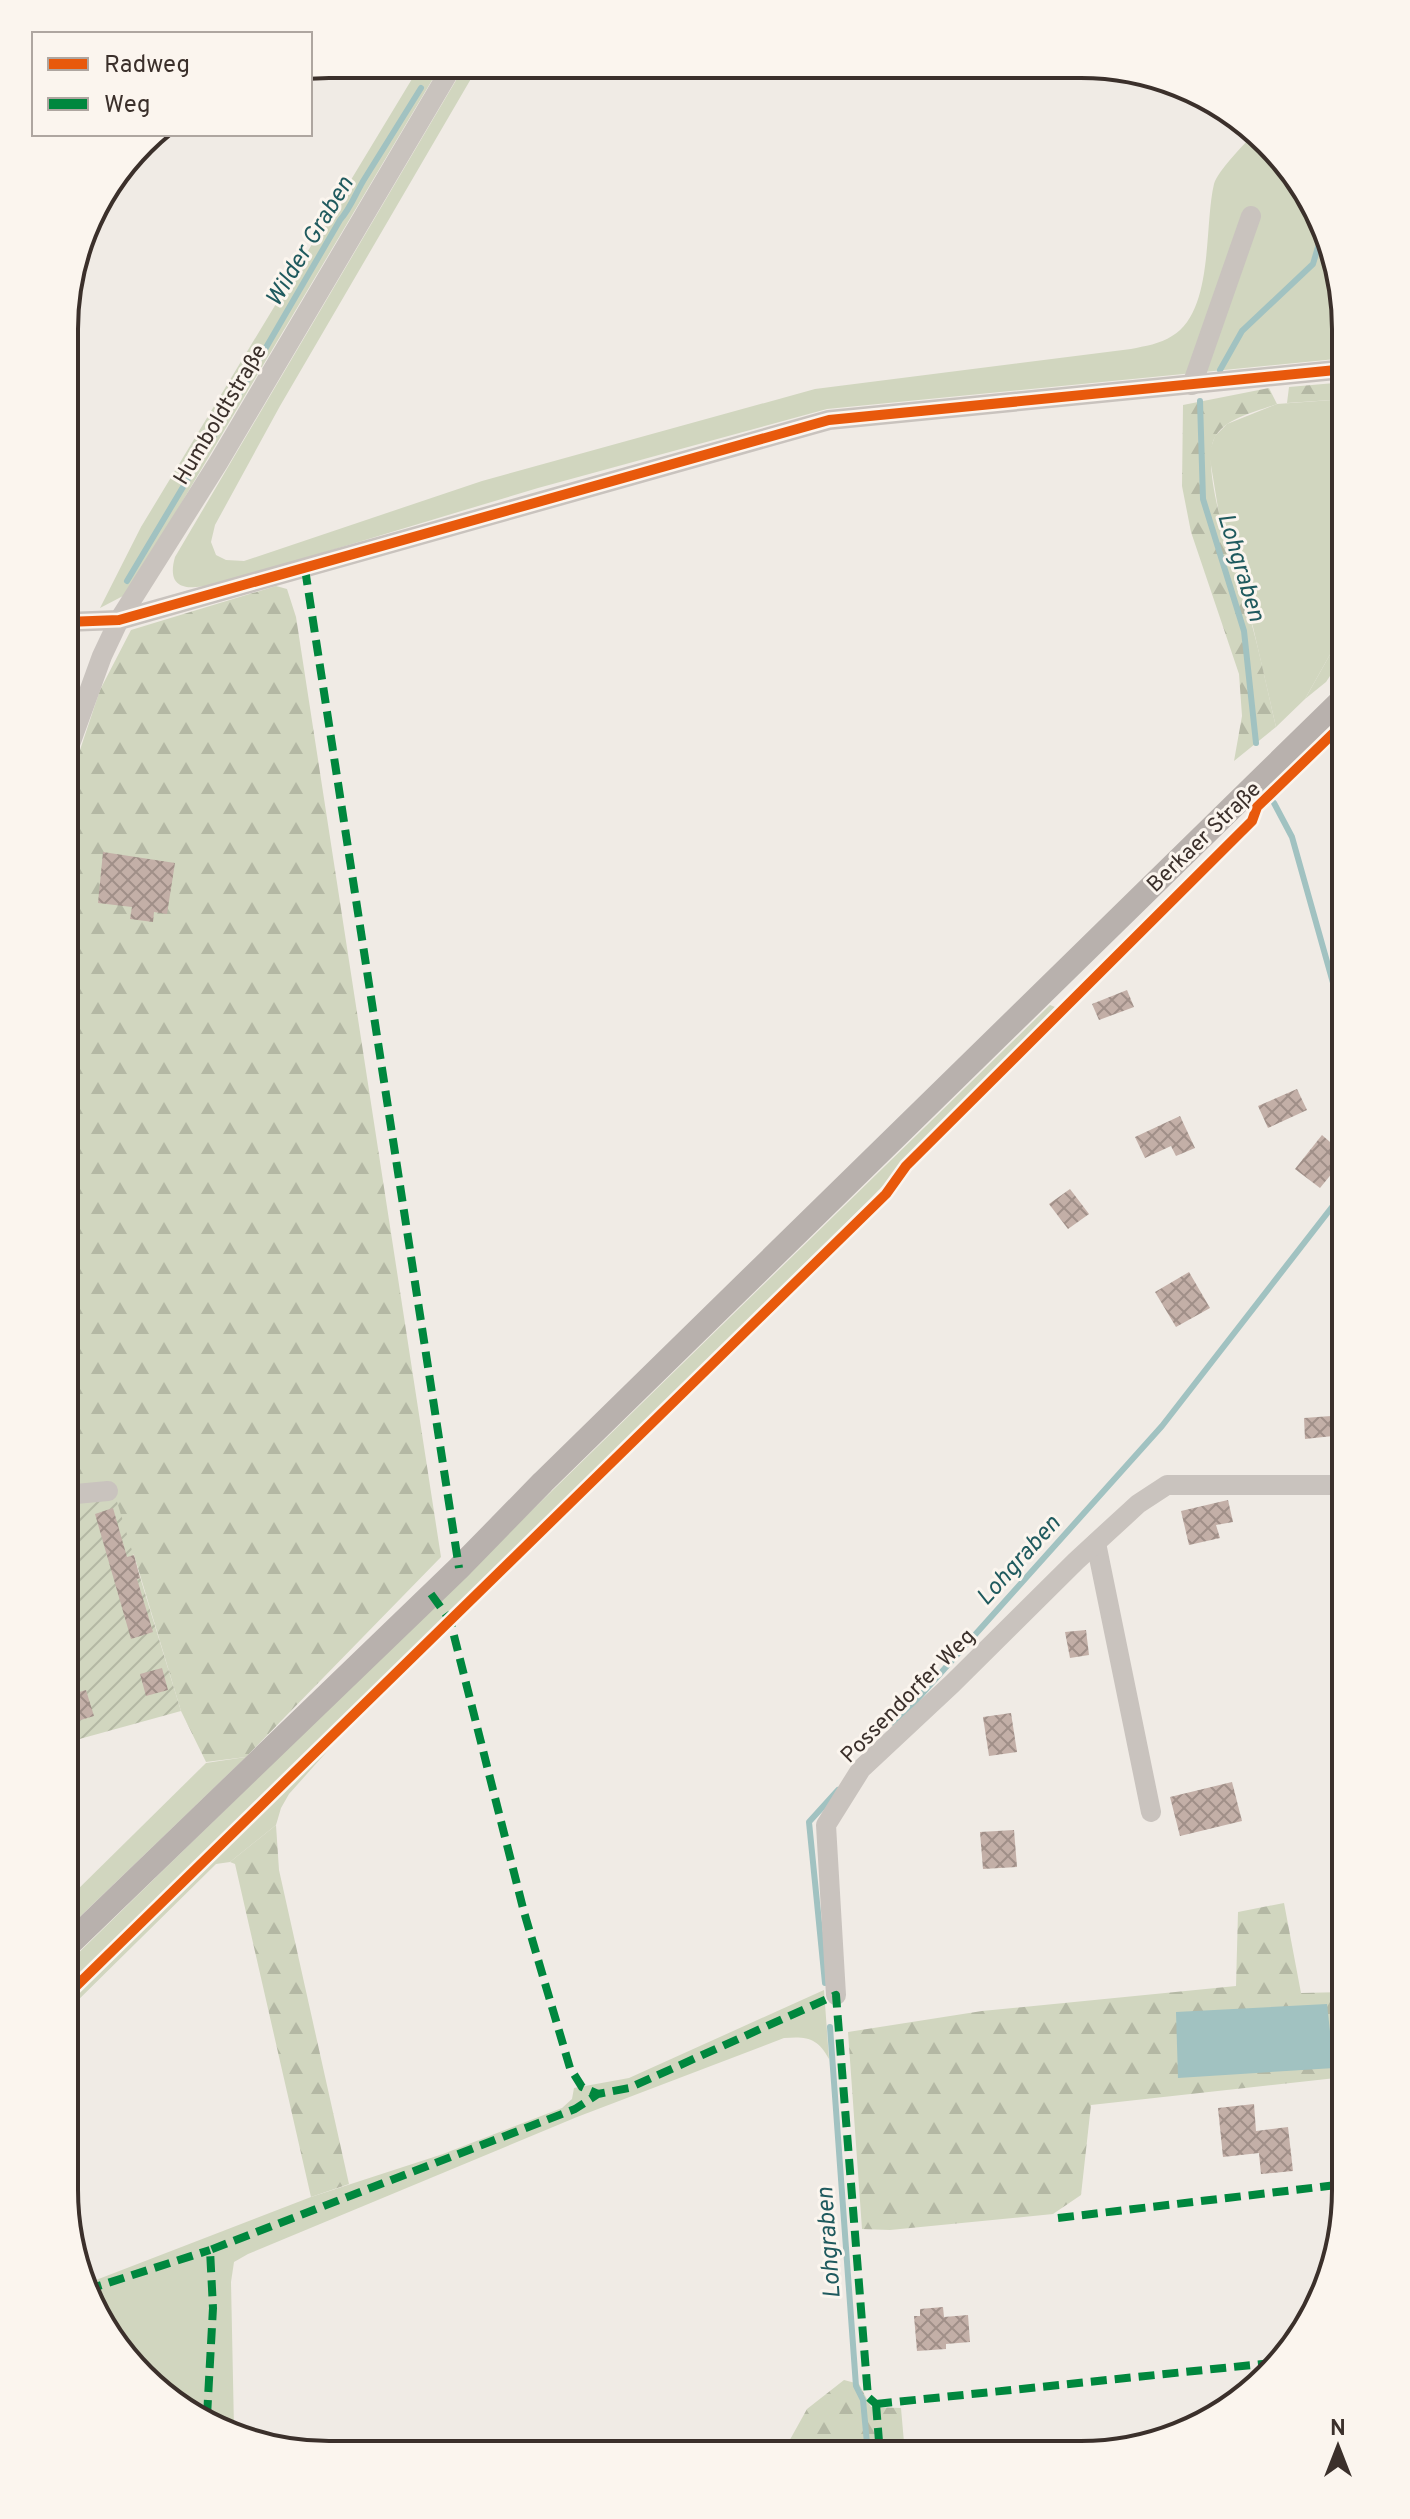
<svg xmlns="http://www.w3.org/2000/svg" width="1410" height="2519" viewBox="0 0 1410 2519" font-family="Overpass,sans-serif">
  <defs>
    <pattern id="forest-firs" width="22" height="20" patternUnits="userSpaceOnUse" patternTransform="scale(2)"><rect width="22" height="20" fill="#d1d6bf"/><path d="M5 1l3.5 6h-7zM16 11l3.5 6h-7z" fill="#b4b8a4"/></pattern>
    <pattern id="garden-furrows" width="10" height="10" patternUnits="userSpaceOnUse" patternTransform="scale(2)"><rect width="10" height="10" fill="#d1d6bf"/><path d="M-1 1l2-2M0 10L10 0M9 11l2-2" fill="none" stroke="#b4b8a4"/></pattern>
    <pattern id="building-cross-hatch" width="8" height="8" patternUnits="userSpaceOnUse" patternTransform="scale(2)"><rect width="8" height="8" fill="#c3afa7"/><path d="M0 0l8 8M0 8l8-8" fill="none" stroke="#a08f88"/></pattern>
  </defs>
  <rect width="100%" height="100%" fill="#f0ebe5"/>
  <!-- grass -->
  <g fill="#d1d6bf">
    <path d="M414 65H441L131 588 123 596 100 608 141 527 418 69Z"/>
    <path d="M465 65H479L280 406 215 525 211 542 216 555 226 560 244 561 482 481 815 389 1131 349C1145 346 1160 344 1172 336 1214 312 1204 225 1214 184 1218 170 1246 143 1256 131L1332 243 1346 329V358L827 409 538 488 222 583C197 588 164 596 175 557Z"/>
    <path d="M1346 399V626L1305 699 1276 727 1253 627 1220 520 1209 453 1215 436 1227 424 1277 404Z"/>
    <path d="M1050 1005 1055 1007 871 1198 454 1609 289 1794 281 1808 276 1825 230 1862 216 1864 64 2014V1967Z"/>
    <path d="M246 1757 64 1932V1903L206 1763Z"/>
    <path d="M824 1990 829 2059C818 2038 807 2036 784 2038L577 2117 248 2254 234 2262 231 2282 234 2428 167 2400 118 2351 83 2285 311 2197 443 2154 562 2108 572 2099 574 2088 629 2078Z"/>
  </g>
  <!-- forest -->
  <g fill="url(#forest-firs)">
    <path d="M1346 382V399L1287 403 1289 387Z"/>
    <path d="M1269 388 1277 404C1256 412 1224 418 1214 439 1199 472 1241 587 1252 625 1261 658 1268 693 1276 727L1234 761 1242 716 1239 674 1191 532 1182 486 1183 405Z"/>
    <path d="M276 586 287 589 296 617 441 1557 246 1757 206 1762 181 1711 134 1555 65 1488 66 792 100 690 131 630Z"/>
    <path d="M1346 626V652L1326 682 1305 699Z"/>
    <path d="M276 1825 279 1870 349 2184 311 2197 235 1864 230 1862Z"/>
    <path d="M1284 1903 1301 1993 1345 1992V2077L1091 2105 1081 2195 1053 2214 890 2230 862 2229 848 2032 982 2011 1236 1986 1238 1912Z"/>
    <path d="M844 2380 859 2384 871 2407 901 2408 905 2454H782L807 2409Z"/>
  </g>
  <!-- garden -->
  <path fill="url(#garden-furrows)" d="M111 1482 181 1711 65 1743V1488Z"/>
  <!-- water -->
  <path fill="#a1c2c1" d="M1327 2004 1334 2068 1178 2078 1176 2012Z"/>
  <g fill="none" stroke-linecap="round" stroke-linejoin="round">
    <!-- stream -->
    <g stroke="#a1c2c1" stroke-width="6">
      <path d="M1220 370 1242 331 1313 264 1323 230"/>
      <path d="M1200 401 1203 499 1244 631 1256 743"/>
      <path d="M228 413 340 220C351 208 356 192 365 178 384 148 402 118 421 88"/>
      <path d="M127 581 214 435"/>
      <path d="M66 695 70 677V640"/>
      <path d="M1274 803 1292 837 1346 1029"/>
      <path d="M895 1724 1162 1426 1346 1189"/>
      <path d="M825 1983 809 1822 838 1790"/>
      <path d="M830 2027 856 2386 863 2400 868 2454"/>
    </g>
  </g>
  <!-- building -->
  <g fill="url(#building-cross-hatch)">
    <path d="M103 852 175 863 167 914 154 912 153 922 130 919 132 907 98 903Z"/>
    <path d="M1127 990 1134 1007 1099 1020 1092 1004Z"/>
    <path d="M1297 1089 1307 1110 1268 1128 1258 1106Z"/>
    <path d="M1180 1116 1195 1148 1176 1156 1171 1146 1145 1158 1135 1137Z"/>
    <path d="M1322 1135 1346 1156 1320 1188 1295 1169Z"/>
    <path d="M1070 1189 1089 1214 1068 1229 1049 1204Z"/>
    <path d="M1189 1272 1210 1308 1176 1327 1155 1292Z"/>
    <path d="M1331 1416 1333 1436 1305 1439 1304 1418Z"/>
    <path d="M1228 1500 1233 1522 1216 1525 1220 1538 1189 1545 1181 1511Z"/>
    <path d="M113 1508 127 1557 134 1555 140 1578 137 1579 153 1632 131 1639 95 1514Z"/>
    <path d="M1086 1630 1089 1655 1070 1658 1065 1632Z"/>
    <path d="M162 1668 168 1690 146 1696 140 1674Z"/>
    <path d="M86 1690 94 1716 74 1722 66 1696Z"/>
    <path d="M1011 1713 1017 1752 989 1756 983 1717Z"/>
    <path d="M1232 1782 1242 1821 1180 1836 1170 1797Z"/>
    <path d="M1014 1830 1017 1867 983 1869 980 1832Z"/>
    <path d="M1254 2104 1256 2131 1288 2127 1293 2171 1261 2174 1259 2153 1223 2157 1218 2108Z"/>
    <path d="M943 2307 944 2317 968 2315 970 2342 946 2344V2349L917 2351 914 2316H920V2309Z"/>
  </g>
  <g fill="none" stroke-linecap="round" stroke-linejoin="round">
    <!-- minor -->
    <g stroke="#c9c3be" stroke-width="20">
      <path d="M1192 385 1251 216"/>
      <path d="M66 622 119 620 829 420 1346 369"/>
      <path d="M66 755 102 656 119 620 218 463 453 65"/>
      <path d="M65 1495 108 1491"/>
      <path d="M1096 1543 1151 1812"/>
      <path d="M836 1995 826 1825 861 1769 952 1684 1076 1561 1138 1504 1167 1485H1346"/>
    </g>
    <!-- major -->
    <path stroke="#b8b1ad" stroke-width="24" d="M64 1949 459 1568 543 1482 1346 696"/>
    <!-- quiet -->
    <g stroke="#00873e" stroke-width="8" stroke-dasharray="16 8" stroke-linecap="butt">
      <path d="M305 569 459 1568"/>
      <path d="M431 1594 450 1620 524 1912 570 2068 582 2087 598 2094"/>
      <path d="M1058 2218 1345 2184"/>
      <path d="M86 2290 210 2250"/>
      <path d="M876 2404 1281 2362"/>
      <path d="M876 2404 880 2454"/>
      <path d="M207 2416 213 2308 210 2250 575 2109 598 2094 629 2088 836 1995 868 2397 876 2404"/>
    </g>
    <!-- cycleway casing -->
    <g stroke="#fbf5ee" stroke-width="15">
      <g id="cycleway">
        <path d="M66 622 119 620 829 420 1346 369"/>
        <path d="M64 1998 886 1194 906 1166 1252 821 1257 807 1346 721"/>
      </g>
    </g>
    <!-- cycleway -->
    <use href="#cycleway" stroke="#e8590c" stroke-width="10"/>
  </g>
  <g text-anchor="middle" stroke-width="6" stroke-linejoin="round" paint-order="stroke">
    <!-- street labels -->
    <g font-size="22" fill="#3b302b" stroke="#fbf5ee">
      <text transform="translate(219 414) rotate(-59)" y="8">Humboldtstraße</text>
      <text transform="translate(1203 836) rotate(-44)" y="8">Berkaer Straße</text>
      <text transform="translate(907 1695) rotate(-45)" y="8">Possendorfer Weg</text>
    </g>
    <!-- water labels -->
    <g font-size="24" font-style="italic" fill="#1f5a5e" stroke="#fbf5ee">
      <text transform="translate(309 241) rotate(-59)" y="8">Wilder Graben</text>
      <text transform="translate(1242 567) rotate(73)" y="8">Lohgraben</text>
      <text transform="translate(1018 1560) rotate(-48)" y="8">Lohgraben</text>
      <text transform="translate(828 2243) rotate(-94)" y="8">Lohgraben</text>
    </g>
  </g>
  <!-- crop -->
  <path d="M0 0H1410V2519H0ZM329 78H1081A251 251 0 0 1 1332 329V2190A251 251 0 0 1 1081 2441H329A251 251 0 0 1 78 2190V329A251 251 0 0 1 329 78Z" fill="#fbf5ee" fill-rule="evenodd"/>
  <path fill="none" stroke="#3b302b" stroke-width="4" d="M329 78H1081A251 251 0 0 1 1332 329V2190A251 251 0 0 1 1081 2441H329A251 251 0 0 1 78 2190V329A251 251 0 0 1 329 78Z"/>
  <!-- legend -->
  <rect x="32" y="32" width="280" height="104" fill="#fbf5ee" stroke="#aea6a0" stroke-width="2"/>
  <rect x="48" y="58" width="40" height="12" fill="#e8590c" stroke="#aea6a0" stroke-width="2"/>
  <text x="104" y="72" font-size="24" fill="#3b302b">Radweg</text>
  <rect x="48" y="98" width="40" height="12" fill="#00873e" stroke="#aea6a0" stroke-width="2"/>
  <text x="104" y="112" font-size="24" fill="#3b302b">Weg</text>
  <!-- north arrow -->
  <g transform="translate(1338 2447)" stroke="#fbf5ee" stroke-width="6" paint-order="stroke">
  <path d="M0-6L14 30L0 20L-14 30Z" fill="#3b302b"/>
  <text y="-12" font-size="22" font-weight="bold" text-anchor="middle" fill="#3b302b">N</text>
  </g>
</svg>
